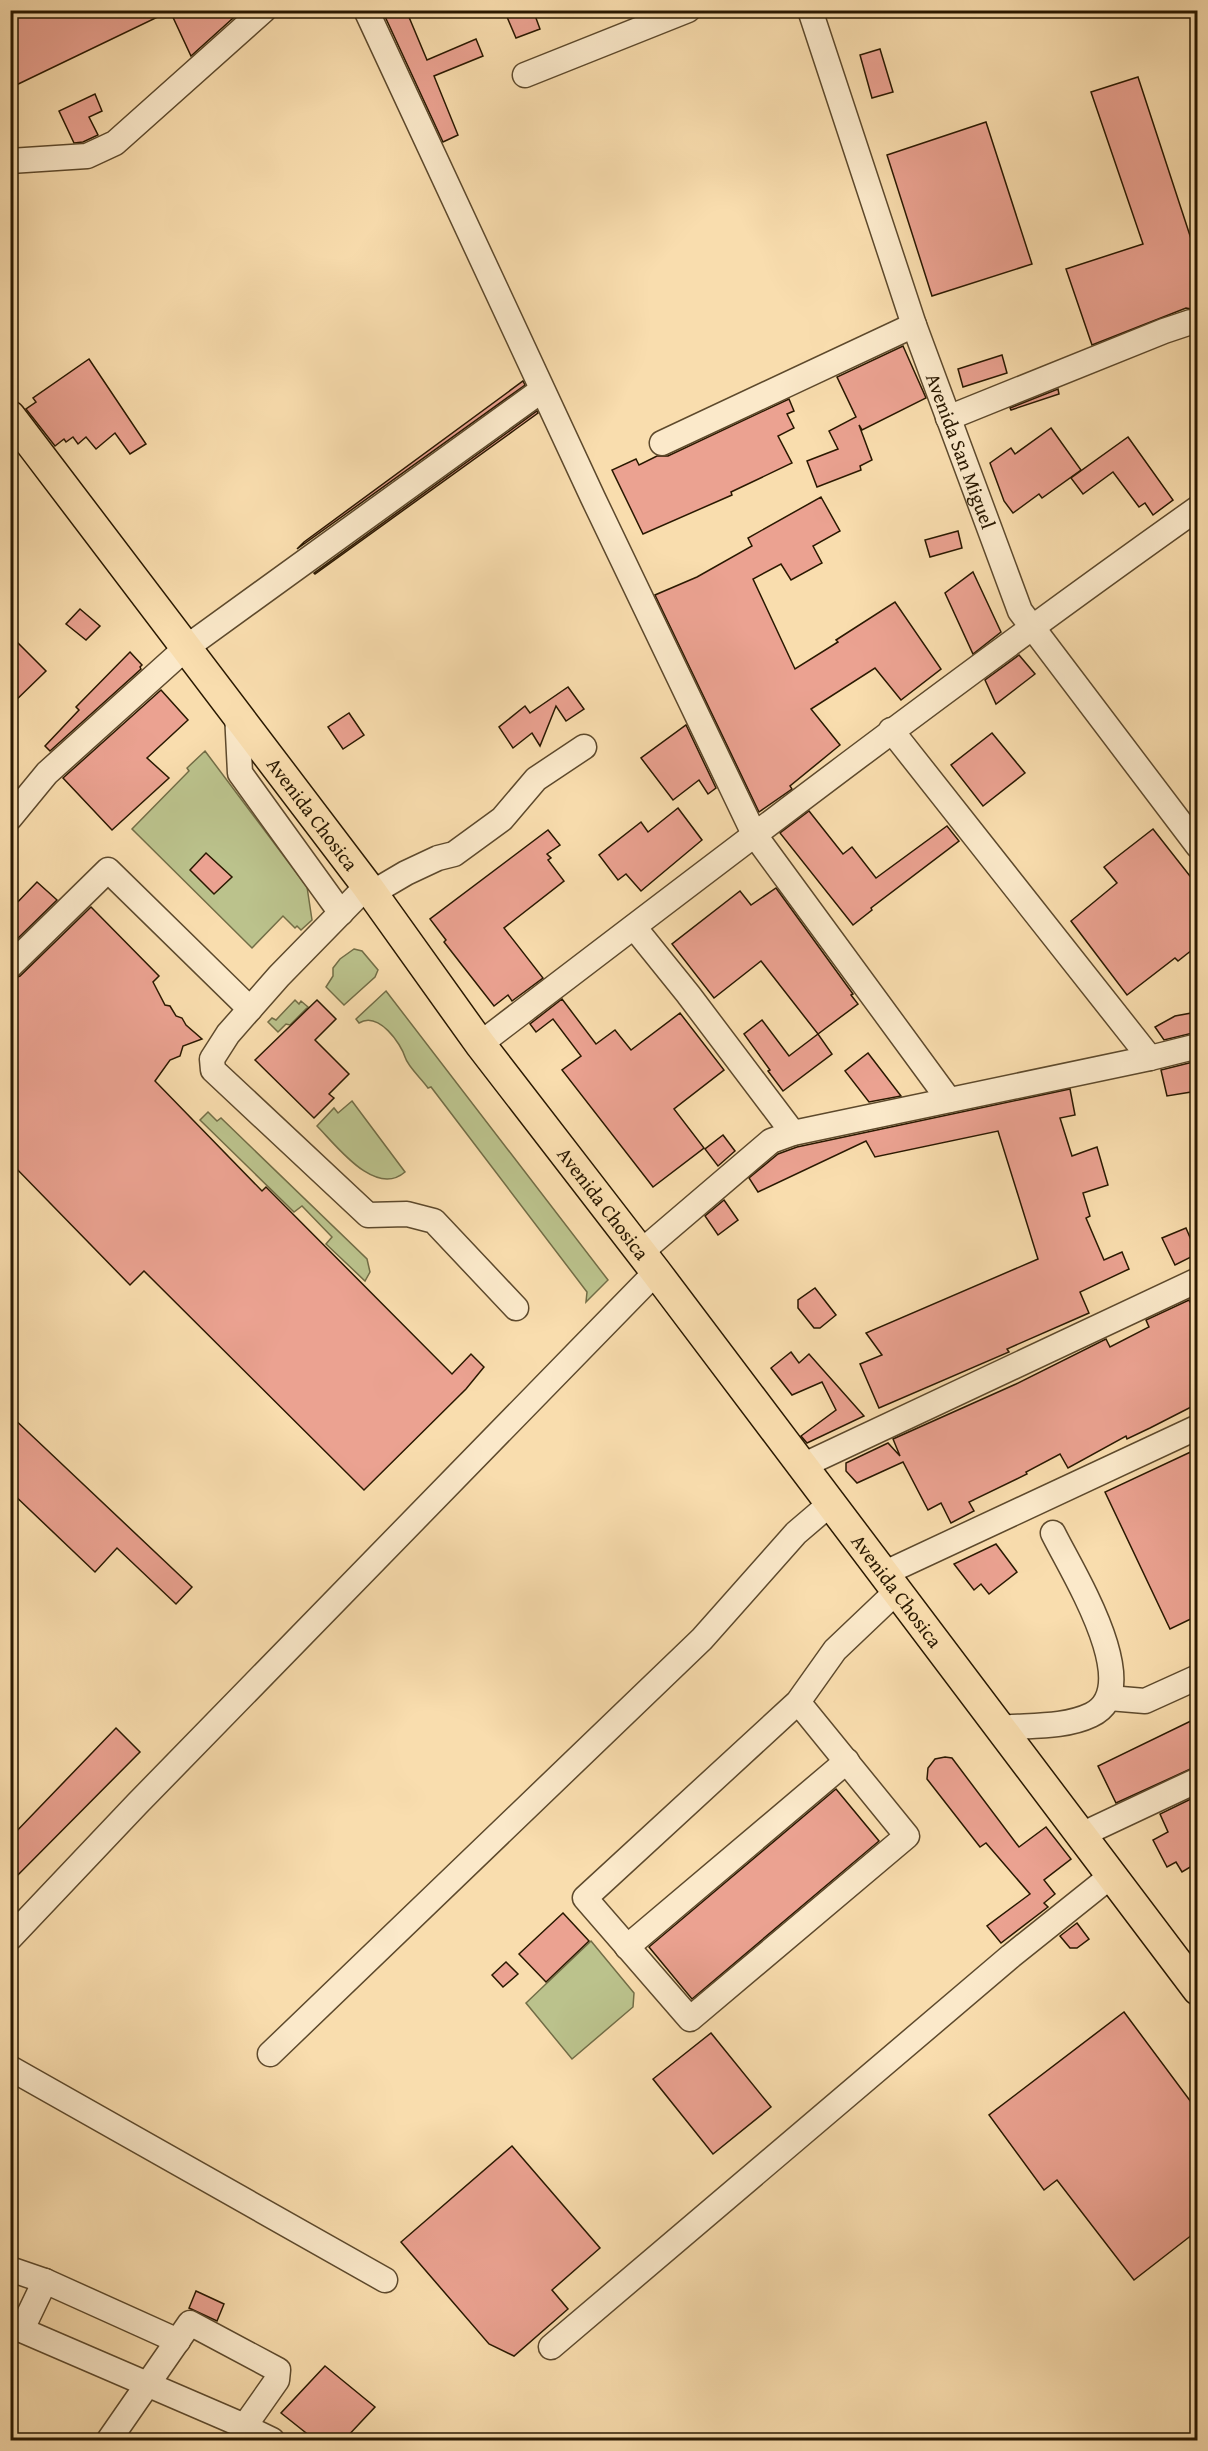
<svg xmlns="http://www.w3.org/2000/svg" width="1208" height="2451" viewBox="0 0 1208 2451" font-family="'Gentium Book Plus',serif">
  <rect width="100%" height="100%" fill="#f9ddae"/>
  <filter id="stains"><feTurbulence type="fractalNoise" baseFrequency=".00333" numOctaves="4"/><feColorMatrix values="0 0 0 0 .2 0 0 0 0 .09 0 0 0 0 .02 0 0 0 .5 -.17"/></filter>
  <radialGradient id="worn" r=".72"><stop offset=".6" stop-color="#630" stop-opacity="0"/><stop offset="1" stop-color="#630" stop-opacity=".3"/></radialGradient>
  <!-- green -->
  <g fill="#bbc28c" stroke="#726d46" stroke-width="1.5">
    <path d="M205 751 307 887 312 920 301 930 297 926 295 928 283 916 252 948 132 829 189 771 187 768Z"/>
    <path d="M354 949 362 951 378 970 375 977 344 1005 326 987 333 976V968L340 959Z"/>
    <path d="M386 991 608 1280 586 1302 587 1292 431 1087 428 1088C422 1079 408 1067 405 1057 401 1044 379 1011 359 1023L356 1019Z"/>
    <path d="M295 1000 299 1004 301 1001 308 1007 290 1025 286 1024 278 1032 268 1022 272 1018 276 1020Z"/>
    <path d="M352 1101 405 1172C375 1198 336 1145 317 1126L334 1108 338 1113Z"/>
    <path d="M208 1112 217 1121 221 1118 367 1259 370 1272 365 1281 326 1244 332 1237 302 1206 294 1212 200 1120Z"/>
    <path d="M591 1941 634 1993 633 2007 572 2059 526 2003Z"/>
  </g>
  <!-- building -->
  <g fill="#eba291" stroke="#291800" stroke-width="1.5">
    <path d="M10 10H242L191 56 170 11 10 88Z"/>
    <path d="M382 10H406L427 60 476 39 483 56 434 76 458 135 443 142Z"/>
    <path d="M523 10H533L540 29 516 38 507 17Z"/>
    <path d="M880 49 893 92 872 98 860 55Z"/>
    <path d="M1138 77 1197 257V310L1186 308 1092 345 1066 269 1143 244 1091 92Z"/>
    <path d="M95 94 102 111 89 117 98 135 83 142 74 143 59 111Z"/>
    <path d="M986 122 1032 264 932 296 887 155Z"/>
    <path d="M903 346 926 398 862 430 859 425 872 460 860 466 861 470 817 487 807 461 838 449 829 431 856 417 837 377Z"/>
    <path d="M1002 355 1007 373 963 387 958 369Z"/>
    <path d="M89 359 146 444 130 454 115 433 96 449 86 437 78 444 73 437 66 442 64 439 55 446 26 409 36 402 33 398Z"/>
    <path d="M523 381 525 385 297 549 304 542Z"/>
    <path d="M1058 389 1059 394 1011 410 1010 408Z"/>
    <path d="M789 399 794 411 787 414 794 428 778 436 792 463 731 492 732 495 643 534 612 470 636 459 639 465 657 456H668Z"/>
    <path d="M537 411 538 413 516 429 315 574 314 573Z"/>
    <path d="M1051 428 1081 470 1042 498 1039 494 1013 513 1004 501 990 463 1011 448 1015 454Z"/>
    <path d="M1128 437 1173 500 1153 515 1145 503 1139 507 1113 472 1083 494 1071 478Z"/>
    <path d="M821 497 840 531 813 546 822 563 791 580 781 564 753 579 795 669 838 642 836 640 895 602 941 669 901 700 875 668 811 709 840 745 790 786 792 789 759 812 655 595 697 577 752 546 748 538Z"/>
    <path d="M958 531 962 548 930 557 925 540Z"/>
    <path d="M973 572 1001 632 973 654 945 593Z"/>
    <path d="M80 609 100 626 86 640 66 624Z"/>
    <path d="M10 635 46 671 10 706Z"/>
    <path d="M130 652 142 665 140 667 141 669 50 751 45 746 79 710 76 707Z"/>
    <path d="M1019 655 1035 674 996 704 985 680Z"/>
    <path d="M568 687 584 709 566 721 556 706 540 746 532 733 513 748 499 727 525 706 530 713Z"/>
    <path d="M161 690 188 720 147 758 169 778 112 830 63 778Z"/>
    <path d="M349 713 364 735 343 749 328 727Z"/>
    <path d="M686 725 716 788 708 794 699 780 673 800 641 758Z"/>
    <path d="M992 733 1025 773 983 806 951 765Z"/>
    <path d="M678 808 702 840 641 891 626 874 618 880 599 855 641 822 648 832Z"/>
    <path d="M809 811 843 854 852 847 876 878 947 826 959 841 871 908 872 910 853 925 780 833Z"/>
    <path d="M1153 829 1197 885V946L1178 961 1175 958 1127 995 1071 921 1117 883 1104 867Z"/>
    <path d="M548 830 560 845 547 854 551 858 548 860 564 881 504 928 543 978 512 1001 508 995 494 1006 444 942 446 940 430 919Z"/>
    <path d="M206 853 232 877 214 894 190 870Z"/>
    <path d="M37 882 57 900 10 946V910Z"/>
    <path d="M776 888 853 994 851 995 858 1004 818 1034 761 961 714 998 672 944 740 891 751 905Z"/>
    <path d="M91 907 159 976 153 982 165 1005 170 1006 176 1016 182 1018 186 1025 202 1039 183 1046 180 1056 170 1060 155 1081 262 1191 266 1187 452 1374 471 1354 484 1367 466 1389 364 1490 144 1271 130 1285 10 1162V980L20 976Z"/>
    <path d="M562 999 596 1044 615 1030 631 1050 680 1013 724 1070 674 1109 704 1148 653 1187 562 1070 581 1056 553 1019 536 1032 530 1024Z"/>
    <path d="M317 1000 336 1019 315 1040 349 1074 329 1094 334 1098 314 1118 255 1060Z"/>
    <path d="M1197 1012V1032L1164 1040 1155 1027 1175 1016Z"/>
    <path d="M762 1020 789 1056 818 1034 832 1054 783 1091 768 1071 770 1070 744 1034Z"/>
    <path d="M868 1053 901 1096 869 1102 845 1071Z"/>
    <path d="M1197 1061V1091L1167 1096 1161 1070Z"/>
    <path d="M1070 1089 1075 1115 1060 1118 1072 1156 1097 1147 1108 1185 1083 1193 1090 1216 1086 1218 1104 1260 1122 1252 1129 1269 1080 1292 1089 1313 1007 1349 1009 1352 879 1408 860 1364 882 1355 866 1333 1038 1259 998 1131 875 1157 866 1141 758 1192 749 1178 778 1154 797 1147Z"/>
    <path d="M723 1135 735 1151 718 1166 705 1149Z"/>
    <path d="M724 1200 738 1220 718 1235 705 1216Z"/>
    <path d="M1186 1228 1197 1254 1175 1265 1162 1238Z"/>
    <path d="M815 1288 836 1315 820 1328H814L798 1308V1300Z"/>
    <path d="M1189 1300 1197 1316V1404L1150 1428 1127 1439 1126 1436 1068 1468 1060 1454 1026 1472 1027 1474 969 1502 974 1511 951 1523 941 1503 928 1510 903 1462 857 1483 846 1471V1463L888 1443 900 1456 893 1439 1016 1384 1106 1339 1110 1347 1149 1327 1146 1320Z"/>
    <path d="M791 1352 799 1363 809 1354 864 1416 807 1443 801 1436 836 1410 822 1382 792 1395 771 1368Z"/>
    <path d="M10 1415 192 1587 176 1604 117 1548 95 1572 10 1491Z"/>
    <path d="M1197 1449V1616L1170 1629 1105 1492Z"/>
    <path d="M996 1544 1017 1572 989 1594 981 1584 974 1590 954 1564Z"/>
    <path d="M1197 1718V1766L1116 1803 1098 1766Z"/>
    <path d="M116 1728 140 1752 10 1883V1838Z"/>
    <path d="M945 1757 952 1758 1019 1847 1046 1827 1071 1859 1044 1880 1055 1894 1044 1903 1048 1907 1001 1943 987 1926 1030 1894 986 1843 980 1847 927 1779 928 1768 935 1759Z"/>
    <path d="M836 1789 879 1841 692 1999 649 1947Z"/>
    <path d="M1197 1796V1863L1182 1872 1176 1862 1167 1867 1153 1840 1168 1832 1160 1814Z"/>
    <path d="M563 1913 589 1941 546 1982 519 1954Z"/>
    <path d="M1077 1923 1089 1939 1077 1948H1070L1060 1936Z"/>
    <path d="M506 1962 518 1974 503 1987 492 1975Z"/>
    <path d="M1124 2012 1197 2110V2231L1134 2280 1057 2180 1044 2190 989 2115Z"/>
    <path d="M711 2033 771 2107 713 2154 653 2079Z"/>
    <path d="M512 2146 600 2248 552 2290 568 2309 514 2356 489 2344 401 2242Z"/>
    <path d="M196 2291 224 2304 217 2321 189 2308Z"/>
    <path d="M325 2366 375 2407 344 2440H315L281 2413Z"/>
  </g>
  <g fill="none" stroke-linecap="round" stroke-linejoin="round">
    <!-- minor casing -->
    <g stroke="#5d492c" stroke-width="27">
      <g id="minor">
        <path d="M366 10 593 498 754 834 949 1100"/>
        <path id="s1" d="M810 10 914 325 1020 611 1198 846"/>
        <path d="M525 75 688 10"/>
        <path d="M10 161 87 156 115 143 264 10"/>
        <path d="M948 418 1164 331 1191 322"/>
        <path d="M662 443 914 325"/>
        <path d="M237 713 240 773 341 913"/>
        <path d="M891 730 1150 1058"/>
        <path d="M10 818 47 773 187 647 535 395"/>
        <path d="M367 886 279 976 228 1034 212 1059 213 1070 368 1215 407 1214 434 1221 516 1308"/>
        <path d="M372 893 406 873 438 858 454 854 502 819 536 779 584 747"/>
        <path d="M634 927 688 994 793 1133"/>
        <path d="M10 966 108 870 250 1009"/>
        <path d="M480 1044C717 863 954 681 1198 508"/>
        <path d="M641 1252 771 1141 793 1133 1150 1058 1198 1046"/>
        <path d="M802 1466 1198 1280"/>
        <path d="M883 1574 1198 1427"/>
        <path d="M1109 1698 1145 1701 1198 1677"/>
        <path d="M798 1702 907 1836 690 2019 585 1898 798 1702 835 1650 896 1592"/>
        <path d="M999 1728C1028 1725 1064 1728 1091 1715 1147 1689 1071 1570 1053 1533"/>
        <path d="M1081 1835 1198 1780"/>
        <path d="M10 1938 137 1804 656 1272"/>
        <path d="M627 1947 847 1761"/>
        <path d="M270 2054 702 1639 796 1533 830 1504"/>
        <path d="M10 2068 385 2280"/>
        <path d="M10 2269 45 2281 178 2341"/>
        <path d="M10 2325 235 2422 272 2440"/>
        <path d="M22 2329 45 2281"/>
        <path d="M551 2347 1011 1956 1111 1876"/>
        <path d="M109 2440 190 2323 278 2370 277 2380 244 2427"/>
      </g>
    </g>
    <!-- major casing -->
    <g stroke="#291800" stroke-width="33">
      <g id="major">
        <path id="s2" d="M10 416 367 886 480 1044 656 1272 1198 1990"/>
      </g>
    </g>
    <!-- minor -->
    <use href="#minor" stroke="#fbe9ca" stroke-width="24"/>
    <!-- major -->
    <use href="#major" stroke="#f9ddae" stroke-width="30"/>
  </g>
  <g text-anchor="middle" stroke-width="4.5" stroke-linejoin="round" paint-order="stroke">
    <!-- street labels -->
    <g font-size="20" fill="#291800" stroke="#fbe9ca">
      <text dy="7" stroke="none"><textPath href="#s1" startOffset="466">Avenida San Miguel</textPath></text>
      <text dy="7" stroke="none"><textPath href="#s2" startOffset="500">Avenida Chosica</textPath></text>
      <text dy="7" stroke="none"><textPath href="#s2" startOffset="986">Avenida Chosica</textPath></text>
      <text dy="7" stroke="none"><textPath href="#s2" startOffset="1472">Avenida Chosica</textPath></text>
    </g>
  </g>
  <!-- margin -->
  <rect width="1208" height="2451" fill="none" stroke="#f9ddae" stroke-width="36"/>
  <rect x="12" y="12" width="1184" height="2427" fill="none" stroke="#291800" stroke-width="3"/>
  <rect x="18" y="18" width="1172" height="2415" fill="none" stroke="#291800" stroke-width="1.5"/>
  <rect width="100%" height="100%" filter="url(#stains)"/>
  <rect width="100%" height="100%" fill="url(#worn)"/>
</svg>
